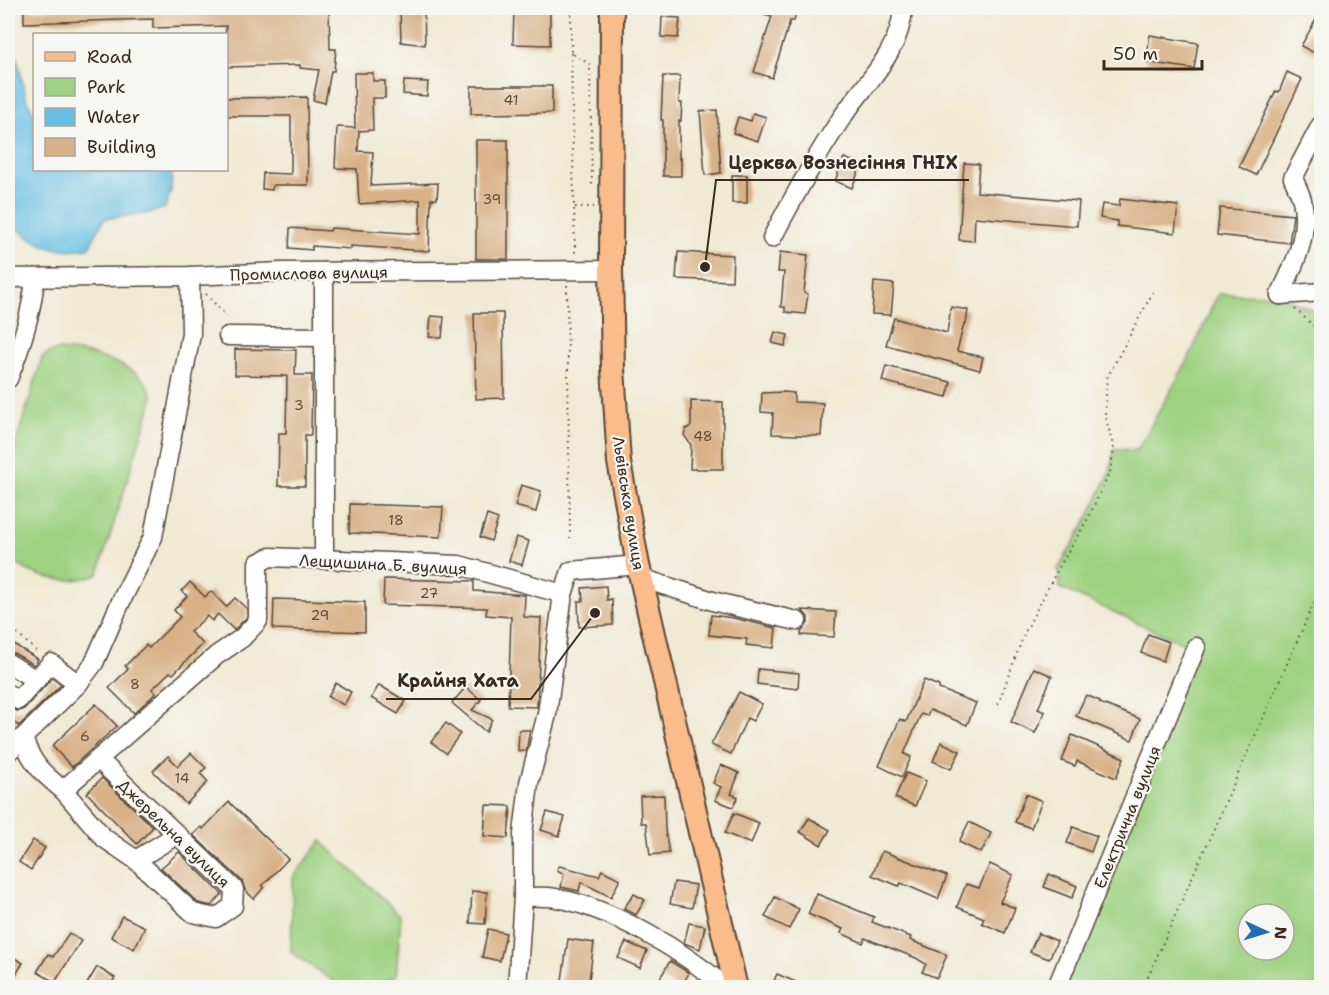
<svg xmlns="http://www.w3.org/2000/svg" width="1329" height="995" viewBox="0 0 1329 995" font-family="'Shantell Sans',sans-serif">
  <rect width="100%" height="100%" fill="#f6f6f2"/>
  <filter id="ink" filterUnits="userSpaceOnUse"><feTurbulence type="fractalNoise" baseFrequency=".0167" numOctaves="2"/><feDisplacementMap in="SourceGraphic" scale="12" xChannelSelector="R" yChannelSelector="G"/><feConvolveMatrix kernelMatrix="1 2 1 2 8 2 1 2 1" color-interpolation-filters="sRGB"/></filter>
  <filter id="wash" filterUnits="userSpaceOnUse"><feTurbulence type="fractalNoise" baseFrequency=".008" numOctaves="4" result="noise"/><feDisplacementMap in="SourceGraphic" scale="24" xChannelSelector="R" yChannelSelector="G"/><feGaussianBlur stdDeviation="1.35" result="paint"/><feColorMatrix in="noise" values="0 0 0 0 0 0 0 0 0 0 0 0 0 0 0 0 0 1.4 0 .05"/><feComposite in="paint" operator="in"/></filter>
  <g filter="url(#wash)">
    <rect width="100%" height="100%" fill="#f0e9d4"/>
    <!-- green -->
    <g fill="#9ed181" stroke="#6c7e50" stroke-width="1.5" fill-rule="evenodd">
      <path d="M1218 294 1280 295 1321 314V987L1060 988 1189 646 1060 588 1058 569 1087 520 1110 472 1114 449 1137 450 1188 360ZM1248 914H1284V950H1248Z"/>
      <path d="M58 350C86 351 147 365 153 398L98 574C68 586 32 579 8 557V469L42 358 48 353Z"/>
      <path d="M321 841 401 916 396 977 370 987H342L291 952 293 878Z"/>
    </g>
    <!-- water -->
    <path fill="#67c0e4" stroke="#517581" stroke-width="1.5" d="M8 42 16 54 27 101 34 113V170H172L171 191 165 208 149 213 104 219 89 248C54 254 33 244 8 221Z"/>
    <g id="blocks">
      <!-- building -->
      <g fill="#d8b187">
        <path d="M125 8H329L330 49H336L334 71H331L325 103 313 100 319 70 300 68V65L226 67V26L153 28V19L24 23V10Z"/>
        <path d="M400 8H424L425 45 401 42Z"/>
        <path d="M514 8H550V45L513 44Z"/>
        <path d="M753 8H798L794 21H790L772 78 754 72 772 16 753 12Z"/>
        <path d="M1322 9V43L1316 54 1301 46Z"/>
        <path d="M662 17 680 18 678 38 661 37Z"/>
        <path d="M1150 35 1198 43 1194 69 1146 62Z"/>
        <path d="M1287 72 1302 79 1256 175 1239 167 1276 91 1279 92Z"/>
        <path d="M354 73H373V81H385V98H372L373 130 359 131 358 151 373 152 371 186 438 183 437 199H431L429 251 351 246V249L312 246V250L289 248 290 228 330 231 331 228 420 234V200L359 204 357 169 335 168 337 127 355 128Z"/>
        <path d="M663 76H680L679 103H682L681 121H679V159L681 158V176H663V120H661Z"/>
        <path d="M404 81 428 82 427 96 403 94Z"/>
        <path d="M471 86H552V113L471 114Z"/>
        <path d="M307 97 308 185H273L272 190 262 189 263 173 291 174V116H226V98Z"/>
        <path d="M717 110 721 173 705 175 700 111Z"/>
        <path d="M753 113 766 117 758 141 733 133 738 117 751 121Z"/>
        <rect x="476" y="140" width="32" height="119"/>
        <path d="M844 158 861 165 852 188 835 181Z"/>
        <path d="M964 163 979 164 977 192 1079 201 1077 226 975 217 974 241 959 240Z"/>
        <rect x="732" y="175" width="15" height="28"/>
        <path d="M1120 199 1178 206 1175 233 1117 226V221L1100 218 1102 204 1119 206Z"/>
        <path d="M1220 208 1293 215 1289 243 1217 235Z"/>
        <path d="M678 252 733 255 732 281 676 279Z"/>
        <path d="M780 252 808 255 804 293 808 294 805 314 785 312V307H781L784 272H778Z"/>
        <path d="M874 282 894 284 891 315 872 314Z"/>
        <path d="M951 307 968 310 966 324H964L957 351 983 357 980 370 886 345 894 318 947 333Z"/>
        <path d="M474 313H503L504 398 476 399Z"/>
        <path d="M431 316 444 317 442 338 429 337Z"/>
        <path d="M775 332 788 335 785 346 772 343Z"/>
        <path d="M235 349 296 350 295 375H312L311 435H305V486H278L279 433H286L287 376 235 375Z"/>
        <path d="M886 366 951 382 947 397 882 381Z"/>
        <path d="M784 392 794 393V402L823 403 821 436 772 434 773 413 761 412 762 393Z"/>
        <path d="M691 401 723 402V469H690L691 445 684 435 686 429 691 426Z"/>
        <path d="M521 485 541 491 536 512 515 506Z"/>
        <path d="M350 504 443 507 441 537 349 533Z"/>
        <path d="M487 515 498 519 491 541 480 537Z"/>
        <path d="M516 537 529 541 522 565 509 561Z"/>
        <path d="M384 579 474 581V591L525 595 524 617 541 618 537 707 508 706 511 617 486 615 487 608 383 605Z"/>
        <path d="M190 582 205 597 211 591 226 607 235 598 247 609V617L234 630 218 614 212 621 207 616 190 632 203 644 173 674 170 672 152 689 156 693 134 713 109 688 128 669 125 666 146 645 149 648 180 617 174 610 187 596 182 591Z"/>
        <path d="M606 586 607 600 612 599 613 625 579 627 578 601H583L582 588Z"/>
        <path d="M274 599 365 602V632L273 629Z"/>
        <path d="M802 610 836 612 834 637 801 635V632L808 623V617Z"/>
        <path d="M711 615 733 618 776 628 774 648 746 645 747 639 709 635Z"/>
        <path d="M1148 634 1169 642 1163 661 1141 653Z"/>
        <path d="M8 641 38 659 34 665 14 653 8 652Z"/>
        <path d="M1034 668 1052 676 1038 709 1045 712 1035 733 1011 722Z"/>
        <path d="M758 669 799 673 798 689 757 684Z"/>
        <path d="M52 678 61 685 19 726 8 719V707L17 711 23 710Z"/>
        <path d="M924 680 939 686V689L976 703 967 725 930 710 927 716 921 714 904 754 911 757 902 777 879 766 900 719 906 722Z"/>
        <path d="M336 683 351 692 344 705 328 697Z"/>
        <path d="M379 685 406 701 398 714 371 698Z"/>
        <path d="M466 687 481 700 472 710 492 719 486 732 452 703Z"/>
        <path d="M739 692 762 704 753 721 747 718 731 754 711 745Z"/>
        <path d="M1086 695 1100 701V703L1140 719 1132 740 1076 716Z"/>
        <path d="M96 704 117 726 72 767 52 746Z"/>
        <path d="M446 723 460 734 446 753 431 742Z"/>
        <path d="M519 730H530L526 751H518Z"/>
        <path d="M1072 735 1124 758 1116 778 1077 761 1075 766 1062 761Z"/>
        <path d="M941 742 960 751 951 769 933 761Z"/>
        <path d="M191 753 206 768 200 773 208 782 186 804 153 771 168 756 178 766Z"/>
        <path d="M721 765 739 773 731 794 738 797 733 807 715 800 721 787 713 783Z"/>
        <path d="M906 773 926 781 915 806 895 798Z"/>
        <path d="M102 778 153 827 137 844 87 793Z"/>
        <path d="M1026 794 1042 801 1031 828 1015 822Z"/>
        <path d="M664 795 665 830 669 853 650 855 646 823H641L640 796Z"/>
        <path d="M229 802 288 859 262 886 264 887 254 899 245 890 242 881 193 835 201 827 203 829Z"/>
        <path d="M486 805 511 806 508 838 484 836Z"/>
        <path d="M547 812 565 817 559 836 541 830Z"/>
        <path d="M734 813 759 823 751 844 725 833Z"/>
        <path d="M809 818 830 830 821 845 800 832Z"/>
        <path d="M969 822 991 833 981 853 959 842Z"/>
        <path d="M1073 827 1097 836 1091 852 1067 843Z"/>
        <path d="M33 840 45 848 31 870 19 862Z"/>
        <path d="M882 851 947 876 938 899 901 883 899 886 872 875Z"/>
        <path d="M179 852 222 894 212 906 198 903 161 868Z"/>
        <path d="M990 864 1013 875 1000 902 1015 908 1005 933 982 923 984 918 957 907 966 884 979 888Z"/>
        <path d="M559 866 599 876 602 870 620 879 611 897 581 882 579 891 561 887 564 874 557 870Z"/>
        <path d="M1049 874 1077 886 1072 898 1044 887Z"/>
        <path d="M674 882 696 885 692 908 670 904Z"/>
        <path d="M472 891 487 892 485 924 470 923Z"/>
        <path d="M634 894 645 900 636 915 624 908Z"/>
        <path d="M817 894 874 917 872 922 911 937 910 940 947 955 937 978 922 972 926 964 916 958 865 938 863 943 841 933 843 929 808 914Z"/>
        <path d="M775 897 799 909 789 929 765 917Z"/>
        <path d="M122 916 145 927 134 949 111 937Z"/>
        <path d="M689 923 705 926 700 949 684 943Z"/>
        <path d="M488 929 506 933 500 961 482 957Z"/>
        <path d="M69 933 81 941 55 982 37 972 48 954 53 957Z"/>
        <path d="M1038 933 1057 941 1049 959 1030 952Z"/>
        <path d="M568 939 594 943 588 987H561Z"/>
        <path d="M626 942 647 951 640 968 618 958Z"/>
        <path d="M8 954 23 963 8 987Z"/>
        <path d="M670 961 689 973 681 987H676L660 978Z"/>
        <path d="M97 967 115 978 109 987H85Z"/>
        <path d="M777 974 807 987H771Z"/>
      </g>
    </g>
  </g>
  <g filter="url(#ink)">
    <use href="#blocks" fill-opacity="0" stroke="#564739" stroke-width="1.5"/>
    <g fill="none" stroke-linecap="round" stroke-linejoin="round">
      <!-- minor casing -->
      <g stroke="#564739" stroke-width="21">
        <g id="minor">
          <path d="M772 238C793 198 814 160 839 122 862 86 901 53 903 8"/>
          <path d="M8 278 190 276 281 272 611 270"/>
          <path d="M1280 295C1294 266 1310 234 1302 200 1300 193 1296 185 1293 178L1321 125"/>
          <path d="M1280 295 1322 292"/>
          <path d="M228 336 324 337"/>
          <path d="M8 379C21 347 32 313 35 278"/>
          <path d="M324 559V272"/>
          <path d="M641 578 716 602 797 621"/>
          <path d="M8 663 36 680"/>
          <path d="M8 694 18 700 51 663 78 684"/>
          <path d="M23 738C32 764 42 773 63 790L217 655 242 638 258 621V563L270 557 459 565 563 594"/>
          <path d="M8 752 78 684 94 663 122 599 153 537 191 334 190 276"/>
          <path d="M63 790 104 838 136 860 193 913 216 918 233 906 234 889 98 759"/>
          <path d="M136 860 176 835"/>
          <path d="M523 897C534 897 545 896 556 898 612 908 683 951 727 988"/>
          <path d="M1057 987 1196 647"/>
          <path d="M517 988 523 897V834L529 783 547 714 563 594 571 571 638 565"/>
        </g>
      </g>
      <!-- major casing -->
      <g stroke="#564739" stroke-width="26">
        <path id="major" d="M612 8 611 270 613 368 619 462 638 565 736 988"/>
      </g>
      <!-- path -->
      <g stroke="#564739" stroke-width="2" stroke-dasharray="1.5 4.5" stroke-linecap="butt">
        <path d="M571 8V53L590 64 592 186"/>
        <path d="M571 53 575 254"/>
        <path d="M575 207H594"/>
        <path d="M567 285 570 538"/>
        <path d="M206 294 228 318"/>
        <path d="M1295 309 1322 333"/>
        <path d="M8 626 39 653"/>
        <path d="M998 704 1025 632 1058 569 1087 520 1110 472 1114 449 1105 415 1107 378 1153 292"/>
        <path d="M1143 988 1322 585"/>
        <path d="M1310 988 1322 959"/>
      </g>
      <!-- minor -->
      <use href="#minor" stroke="#fff" stroke-width="18"/>
      <!-- major -->
      <use href="#major" stroke="#f9bc8a" stroke-width="22"/>
    </g>
  </g>
  <g text-anchor="middle" stroke-width="4.5" stroke-linejoin="round" paint-order="stroke">
    <!-- number labels -->
    <g font-size="14" fill="#624c38">
      <text x="511" y="105">41</text>
      <text x="492" y="204">39</text>
      <text x="299" y="410">3</text>
      <text x="703" y="441">48</text>
      <text x="396" y="525">18</text>
      <text x="429" y="598">27</text>
      <text x="320" y="620">29</text>
      <text x="135" y="689">8</text>
      <text x="85" y="741">6</text>
      <text x="182" y="783">14</text>
    </g>
    <!-- street labels -->
    <g font-size="16" fill="#3b2a1e" stroke="#f6f6f2">
      <text transform="translate(309 273) rotate(-1)" y="6">Промислова вулиця</text>
      <text transform="translate(629 503) rotate(81)" y="6">Львівська вулиця</text>
      <text transform="translate(383 564) rotate(3)" y="6">Лещишина Б. вулиця</text>
      <text transform="translate(1127 817) rotate(-68)" y="6">Електрична вулиця</text>
      <text transform="translate(174 833) rotate(44)" y="6">Джерельна вулиця</text>
    </g>
  </g>
  <!-- callouts -->
  <path fill="none" stroke="#3b2a1e" stroke-width="2" d="M705 267L716 180H969M595 613L531 699H386"/>
  <g fill="#3b2a1e" stroke="#f6f6f2" stroke-width="2">
    <circle cx="705" cy="267" r="6"/>
    <circle cx="595" cy="613" r="6"/>
  </g>
  <g font-size="18" text-anchor="middle" font-weight="bold" fill="#3b2a1e" stroke="#f6f6f2" stroke-width="4.5" stroke-linejoin="round" paint-order="stroke">
    <text x="843" y="169">Церква Вознесіння ГНІХ</text>
    <text x="458" y="687">Крайня Хата</text>
  </g>
  <!-- margin -->
  <rect width="1329" height="995" fill="none" stroke="#f6f6f2" stroke-width="30"/>
  <!-- legend -->
  <rect x="33" y="33" width="195" height="138" fill="#f6f6f2" stroke="#aba49d" stroke-width="1.5"/>
  <rect x="45" y="52" width="30" height="9" fill="#f9bc8a" stroke="#aba49d" stroke-width="1.5"/>
  <text x="87" y="63" font-size="18" fill="#3b2a1e">Road</text>
  <rect x="45" y="78" width="30" height="18" fill="#9ed181" stroke="#aba49d" stroke-width="1.5"/>
  <text x="87" y="93" font-size="18" fill="#3b2a1e">Park</text>
  <rect x="45" y="108" width="30" height="18" fill="#67c0e4" stroke="#aba49d" stroke-width="1.5"/>
  <text x="87" y="123" font-size="18" fill="#3b2a1e">Water</text>
  <rect x="45" y="138" width="30" height="18" fill="#d8b187" stroke="#aba49d" stroke-width="1.5"/>
  <text x="87" y="153" font-size="18" fill="#3b2a1e">Building</text>
  <!-- north arrow -->
  <g transform="translate(1266 932) rotate(94)"><circle r="28" fill="#f6f6f2" stroke="#aba49d" stroke-width="1.5"/>
  <path d="M0-4.5L10 22L0 15L-10 22Z" fill="#1f6fb2"/>
  <text y="-9" font-size="16" font-weight="bold" text-anchor="middle" fill="#3b2a1e">N</text>
  </g>
  <!-- scale -->
  <path d="M1104 60v9h98v-9" fill="none" stroke="#3b2a1e" stroke-width="3"/>
  <text x="1113" y="60" font-size="18" fill="#3b2a1e" stroke="#f6f6f2" stroke-width="4.5" paint-order="stroke">50 m</text>
</svg>
